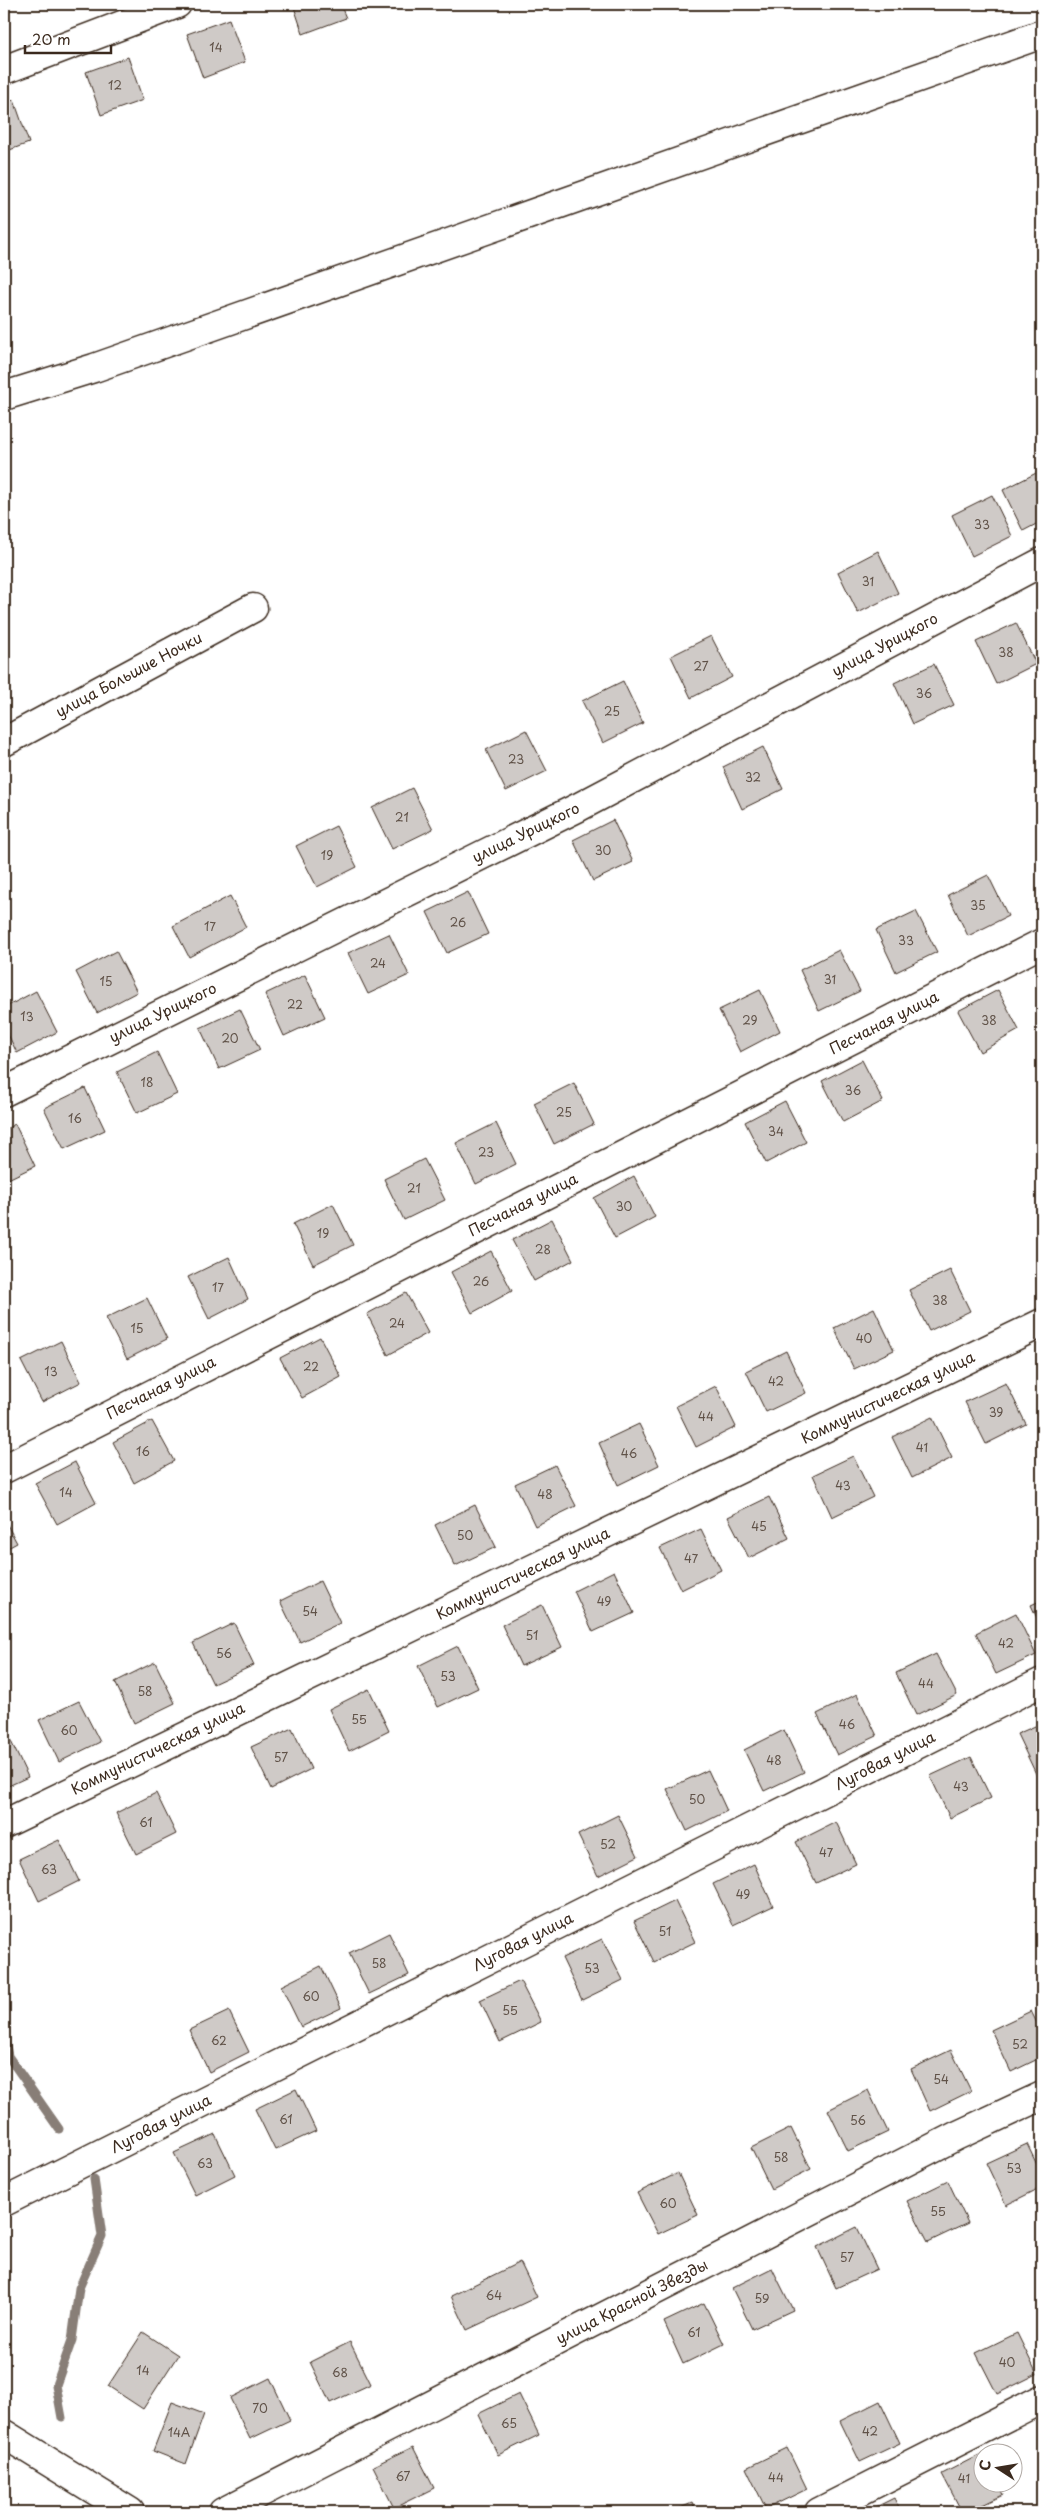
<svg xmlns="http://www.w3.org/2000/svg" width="1046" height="2516" viewBox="0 0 1046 2516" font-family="'Playpen Sans',sans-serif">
  <rect width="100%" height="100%" fill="#fff"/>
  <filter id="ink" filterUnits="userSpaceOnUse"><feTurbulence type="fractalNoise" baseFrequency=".02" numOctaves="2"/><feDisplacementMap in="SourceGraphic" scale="10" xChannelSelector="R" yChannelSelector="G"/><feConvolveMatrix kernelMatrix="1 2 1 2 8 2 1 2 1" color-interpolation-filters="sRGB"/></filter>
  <g filter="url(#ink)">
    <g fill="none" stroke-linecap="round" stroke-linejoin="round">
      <!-- stream -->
      <g stroke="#887e77" stroke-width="9">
        <path d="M4 2036 8 2056 59 2129"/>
        <path d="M62 2418 56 2385 72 2340 79 2288 102 2236 94 2179"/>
      </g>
    </g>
    <!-- building -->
    <g fill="#cfcac7" stroke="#3b2a1e">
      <path d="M293 4H340L346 18 303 34Z"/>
      <path d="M229 19 245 62 203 78 187 34Z"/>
      <path d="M128 57 143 100 101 115 86 72Z"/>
      <path d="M14 100 29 143 4 152V103Z"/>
      <path d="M1042 470V521L1023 531 1003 490Z"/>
      <path d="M992 495 1012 536 972 556 952 515Z"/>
      <path d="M878 551 898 593 858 613 838 572Z"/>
      <path d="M1016 623 1036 664 996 684 976 642Z"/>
      <path d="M711 636 732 677 691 698 671 656Z"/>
      <path d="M934 664 954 705 913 724 894 683Z"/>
      <path d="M623 681 643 723 603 743 582 701Z"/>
      <path d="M526 730 547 771 506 791 486 750Z"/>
      <path d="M763 747 783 789 742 809 723 767Z"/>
      <path d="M412 788 433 829 392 849 372 808Z"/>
      <path d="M613 820 633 862 593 881 573 840Z"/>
      <path d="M336 826 357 867 317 887 296 846Z"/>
      <path d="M988 875 1008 916 968 936 948 895Z"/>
      <path d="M468 892 488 934 447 953 427 912Z"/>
      <path d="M230 896 246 927 189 957 173 926Z"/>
      <path d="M916 911 937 952 896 972 876 930Z"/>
      <path d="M389 934 409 975 368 994 348 953Z"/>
      <path d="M839 950 860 991 819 1011 800 970Z"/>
      <path d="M116 951 137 992 97 1013 76 972Z"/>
      <path d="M305 975 325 1017 284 1036 265 994Z"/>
      <path d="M760 990 780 1031 740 1052 719 1010Z"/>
      <path d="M998 990 1019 1030 980 1052 958 1011Z"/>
      <path d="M36 991 57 1032 17 1053 4 1026V1008Z"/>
      <path d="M240 1009 260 1050 219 1069 200 1028Z"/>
      <path d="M157 1052 177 1094 137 1113 117 1072Z"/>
      <path d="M862 1060 883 1101 843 1122 822 1081Z"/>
      <path d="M574 1083 594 1124 554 1144 534 1103Z"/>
      <path d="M85 1088 105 1130 64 1149 44 1108Z"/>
      <path d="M785 1101 806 1142 766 1163 745 1122Z"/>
      <path d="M496 1123 516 1164 476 1184 456 1143Z"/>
      <path d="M15 1124 35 1166 4 1181V1130Z"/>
      <path d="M424 1159 445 1200 404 1220 384 1179Z"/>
      <path d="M634 1176 655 1217 615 1238 594 1198Z"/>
      <path d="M333 1204 353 1245 313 1265 293 1224Z"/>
      <path d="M552 1219 573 1260 534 1281 512 1240Z"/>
      <path d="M491 1251 512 1291 472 1313 451 1272Z"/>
      <path d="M229 1257 248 1299 209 1319 188 1277Z"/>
      <path d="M950 1270 970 1311 929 1331 909 1290Z"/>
      <path d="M406 1293 428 1333 388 1355 367 1314Z"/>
      <path d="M147 1298 167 1339 127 1359 106 1318Z"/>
      <path d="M874 1308 894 1350 854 1369 834 1328Z"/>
      <path d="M320 1337 341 1377 302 1398 280 1358Z"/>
      <path d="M61 1341 81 1382 42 1402 21 1361Z"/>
      <path d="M786 1351 806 1393 766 1412 746 1371Z"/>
      <path d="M1006 1383 1026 1424 986 1444 965 1402Z"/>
      <path d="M716 1386 736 1427 696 1447 676 1406Z"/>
      <path d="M932 1417 952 1458 912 1478 892 1437Z"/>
      <path d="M152 1421 174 1461 134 1483 113 1442Z"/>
      <path d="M639 1424 659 1465 618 1485 599 1443Z"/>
      <path d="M853 1456 873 1497 832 1517 813 1475Z"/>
      <path d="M75 1462 96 1503 57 1524 35 1483Z"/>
      <path d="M555 1465 576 1506 535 1526 515 1484Z"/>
      <path d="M769 1497 789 1538 749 1558 728 1517Z"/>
      <path d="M475 1505 496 1547 455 1566 435 1525Z"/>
      <path d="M4 1519 17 1543 4 1550Z"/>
      <path d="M701 1529 721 1570 681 1590 660 1548Z"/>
      <path d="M614 1571 634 1613 593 1632 574 1591Z"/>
      <path d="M320 1581 340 1623 300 1642 280 1601Z"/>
      <path d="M1042 1600V1629L1031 1605Z"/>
      <path d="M542 1605 562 1647 521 1666 502 1625Z"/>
      <path d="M1016 1613 1036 1655 996 1674 976 1633Z"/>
      <path d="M234 1623 254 1665 213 1684 193 1643Z"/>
      <path d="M458 1646 478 1688 438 1707 418 1666Z"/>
      <path d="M936 1654 957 1695 916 1715 896 1673Z"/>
      <path d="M155 1662 175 1703 134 1723 115 1682Z"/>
      <path d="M369 1689 389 1731 349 1751 329 1709Z"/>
      <path d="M857 1694 877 1736 837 1755 817 1714Z"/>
      <path d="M79 1701 100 1742 59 1762 39 1720Z"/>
      <path d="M1042 1723V1773L1037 1776 1017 1734Z"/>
      <path d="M292 1728 311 1769 271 1789 251 1747Z"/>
      <path d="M784 1730 804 1772 764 1791 744 1750Z"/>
      <path d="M8 1735 28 1777 4 1788V1737Z"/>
      <path d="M971 1757 991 1798 950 1818 930 1776Z"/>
      <path d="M708 1770 727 1811 687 1831 667 1789Z"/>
      <path d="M156 1793 176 1834 136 1854 116 1813Z"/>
      <path d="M618 1815 638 1856 598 1876 578 1835Z"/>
      <path d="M836 1822 856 1864 816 1883 796 1842Z"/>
      <path d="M59 1840 79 1881 39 1901 19 1859Z"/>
      <path d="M754 1864 773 1906 733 1925 713 1884Z"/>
      <path d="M675 1901 695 1942 654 1962 634 1921Z"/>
      <path d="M389 1933 409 1975 369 1994 349 1953Z"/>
      <path d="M602 1939 623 1980 582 2000 562 1958Z"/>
      <path d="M321 1966 341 2008 301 2027 281 1986Z"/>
      <path d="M520 1981 541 2022 500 2042 480 2000Z"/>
      <path d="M229 2011 249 2052 209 2072 189 2030Z"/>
      <path d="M1031 2011 1042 2033V2057L1011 2072 991 2030Z"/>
      <path d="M951 2050 971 2091 930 2111 911 2069Z"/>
      <path d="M296 2089 316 2131 275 2150 255 2109Z"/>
      <path d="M868 2090 888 2132 848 2151 828 2110Z"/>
      <path d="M791 2128 811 2169 771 2189 751 2148Z"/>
      <path d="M215 2134 235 2175 195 2195 174 2153Z"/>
      <path d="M1027 2144 1042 2175V2187L1006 2205 986 2163Z"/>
      <path d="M678 2173 698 2215 658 2234 637 2193Z"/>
      <path d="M948 2181 968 2223 928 2242 907 2201Z"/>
      <path d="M857 2227 877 2269 836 2288 817 2247Z"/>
      <path d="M520 2262 537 2297 467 2330 451 2296Z"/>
      <path d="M772 2268 793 2310 752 2329 732 2288Z"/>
      <path d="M704 2303 724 2344 683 2364 664 2322Z"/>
      <path d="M143 2332 178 2355 143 2409 108 2386Z"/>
      <path d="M1017 2333 1037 2374 997 2394 976 2353Z"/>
      <path d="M350 2342 371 2384 330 2403 310 2362Z"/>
      <path d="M270 2378 290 2420 250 2439 230 2398Z"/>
      <path d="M519 2394 539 2435 498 2455 478 2414Z"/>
      <path d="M880 2401 900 2443 860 2462 840 2421Z"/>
      <path d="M172 2402 204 2414 186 2464 153 2451Z"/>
      <path d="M413 2447 434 2488 394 2508 373 2466Z"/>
      <path d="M787 2448 807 2489 766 2509 746 2468Z"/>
      <path d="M983 2453 984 2484H998L1003 2495 968 2512H962L942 2474Z"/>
      <path d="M894 2498 901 2512H866Z"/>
      <path d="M692 2503 696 2512H671Z"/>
    </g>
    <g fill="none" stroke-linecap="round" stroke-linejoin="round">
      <!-- minor casing -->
      <g stroke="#3b2a1e" stroke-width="31">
        <g id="minor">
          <path d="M4 70 177 4"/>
          <path d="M4 396 94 368 1042 34"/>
          <path d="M4 742 253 608"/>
          <path d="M4 1092 579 807 1042 562"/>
          <path d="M4 1469 1042 943"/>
          <path d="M4 1824 1042 1323"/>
          <path d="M4 2202 1042 1682"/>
          <path d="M4 2434 130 2512"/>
          <path d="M223 2512 956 2136 1042 2096"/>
          <path d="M819 2512 1042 2399"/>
        </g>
      </g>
      <!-- minor -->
      <use href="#minor" stroke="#fff" stroke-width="28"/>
    </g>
  </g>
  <g text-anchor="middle" stroke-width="5" stroke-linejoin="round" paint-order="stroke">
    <!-- number labels -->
    <g font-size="12" fill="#605248">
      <text x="216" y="52">14</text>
      <text x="115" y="90">12</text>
      <text x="982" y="529">33</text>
      <text x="868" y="586">31</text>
      <text x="1006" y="657">38</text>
      <text x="701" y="671">27</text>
      <text x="924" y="698">36</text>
      <text x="612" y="716">25</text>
      <text x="516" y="764">23</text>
      <text x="753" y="782">32</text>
      <text x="402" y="822">21</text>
      <text x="603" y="855">30</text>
      <text x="327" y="860">19</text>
      <text x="978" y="910">35</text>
      <text x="458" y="927">26</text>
      <text x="210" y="931">17</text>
      <text x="906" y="945">33</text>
      <text x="378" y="968">24</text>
      <text x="830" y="984">31</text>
      <text x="106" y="986">15</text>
      <text x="295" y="1009">22</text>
      <text x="27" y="1021">13</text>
      <text x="750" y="1025">29</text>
      <text x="989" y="1025">38</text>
      <text x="230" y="1043">20</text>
      <text x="147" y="1087">18</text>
      <text x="853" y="1095">36</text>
      <text x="564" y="1117">25</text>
      <text x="75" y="1123">16</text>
      <text x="776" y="1136">34</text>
      <text x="486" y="1157">23</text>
      <text x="414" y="1193">21</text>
      <text x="624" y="1211">30</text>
      <text x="323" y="1238">19</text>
      <text x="543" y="1254">28</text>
      <text x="481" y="1286">26</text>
      <text x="218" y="1292">17</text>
      <text x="940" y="1305">38</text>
      <text x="397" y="1328">24</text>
      <text x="137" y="1333">15</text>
      <text x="864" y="1343">40</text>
      <text x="311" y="1371">22</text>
      <text x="51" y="1376">13</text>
      <text x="776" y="1386">42</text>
      <text x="996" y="1417">39</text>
      <text x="706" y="1421">44</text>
      <text x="922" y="1452">41</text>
      <text x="143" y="1456">16</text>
      <text x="629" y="1458">46</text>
      <text x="843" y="1490">43</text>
      <text x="66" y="1497">14</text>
      <text x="545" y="1499">48</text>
      <text x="759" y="1531">45</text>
      <text x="465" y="1540">50</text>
      <text x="691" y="1563">47</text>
      <text x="604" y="1606">49</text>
      <text x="310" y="1616">54</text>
      <text x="532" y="1640">51</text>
      <text x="1006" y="1648">42</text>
      <text x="224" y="1658">56</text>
      <text x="448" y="1681">53</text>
      <text x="926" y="1688">44</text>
      <text x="145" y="1696">58</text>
      <text x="359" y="1724">55</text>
      <text x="847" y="1729">46</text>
      <text x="69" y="1735">60</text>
      <text x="281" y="1762">57</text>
      <text x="774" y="1765">48</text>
      <text x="961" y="1791">43</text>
      <text x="697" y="1804">50</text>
      <text x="146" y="1827">61</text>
      <text x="608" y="1849">52</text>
      <text x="826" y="1857">47</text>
      <text x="49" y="1874">63</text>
      <text x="743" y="1899">49</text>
      <text x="665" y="1936">51</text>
      <text x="379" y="1968">58</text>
      <text x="592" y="1973">53</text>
      <text x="311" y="2001">60</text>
      <text x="510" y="2015">55</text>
      <text x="219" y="2045">62</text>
      <text x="1020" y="2049">52</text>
      <text x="941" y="2084">54</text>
      <text x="286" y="2124">61</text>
      <text x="858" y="2125">56</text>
      <text x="781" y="2162">58</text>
      <text x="205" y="2168">63</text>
      <text x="1014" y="2173">53</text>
      <text x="668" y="2208">60</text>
      <text x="938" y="2216">55</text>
      <text x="847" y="2262">57</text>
      <text x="494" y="2300">64</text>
      <text x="762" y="2303">59</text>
      <text x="694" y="2337">61</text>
      <text x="1007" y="2367">40</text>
      <text x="143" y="2375">14</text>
      <text x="340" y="2377">68</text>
      <text x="260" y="2413">70</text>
      <text x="509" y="2428">65</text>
      <text x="870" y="2436">42</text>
      <text x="179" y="2437">14А</text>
      <text x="403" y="2481">67</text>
      <text x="776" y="2482">44</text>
      <text x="964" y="2483">41</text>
    </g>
    <!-- street labels -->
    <g font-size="15" fill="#3b2a1e" stroke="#fff">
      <text transform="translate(885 645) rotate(-28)" y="5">улица Урицкого</text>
      <text transform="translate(129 675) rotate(-28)" y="5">улица Большие Ночки</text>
      <text transform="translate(526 833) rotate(-26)" y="5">улица Урицкого</text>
      <text transform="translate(163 1013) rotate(-26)" y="5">улица Урицкого</text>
      <text transform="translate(884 1023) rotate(-27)" y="5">Песчаная улица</text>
      <text transform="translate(523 1205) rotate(-27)" y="5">Песчаная улица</text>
      <text transform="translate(161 1388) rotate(-27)" y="5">Песчаная улица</text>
      <text transform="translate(888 1398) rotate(-26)" y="5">Коммунистическая улица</text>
      <text transform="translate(523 1574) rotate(-26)" y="5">Коммунистическая улица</text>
      <text transform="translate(158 1749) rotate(-26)" y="5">Коммунистическая улица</text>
      <text transform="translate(885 1761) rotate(-27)" y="5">Луговая улица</text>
      <text transform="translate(523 1942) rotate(-27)" y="5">Луговая улица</text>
      <text transform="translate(161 2124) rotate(-27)" y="5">Луговая улица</text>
      <text transform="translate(632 2302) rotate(-27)" y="5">улица Красной Звезды</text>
    </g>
  </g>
  <!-- margin -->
  <rect width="1046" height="2516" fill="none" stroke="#fff" stroke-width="20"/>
  <rect x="10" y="10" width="1026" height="2496" fill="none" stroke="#3b2a1e" stroke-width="2" filter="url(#ink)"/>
  <!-- north arrow -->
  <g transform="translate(998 2468) rotate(282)"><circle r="24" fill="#ffffff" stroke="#b1aaa5"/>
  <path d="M0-4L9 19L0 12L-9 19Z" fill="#3b2a1e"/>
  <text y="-8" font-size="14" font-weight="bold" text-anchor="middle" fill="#3b2a1e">С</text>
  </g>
  <!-- scale -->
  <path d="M25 45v8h86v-8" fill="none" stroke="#3b2a1e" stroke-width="2.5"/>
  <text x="32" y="45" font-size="15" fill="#3b2a1e" stroke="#ffffff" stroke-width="4" paint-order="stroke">20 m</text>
</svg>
